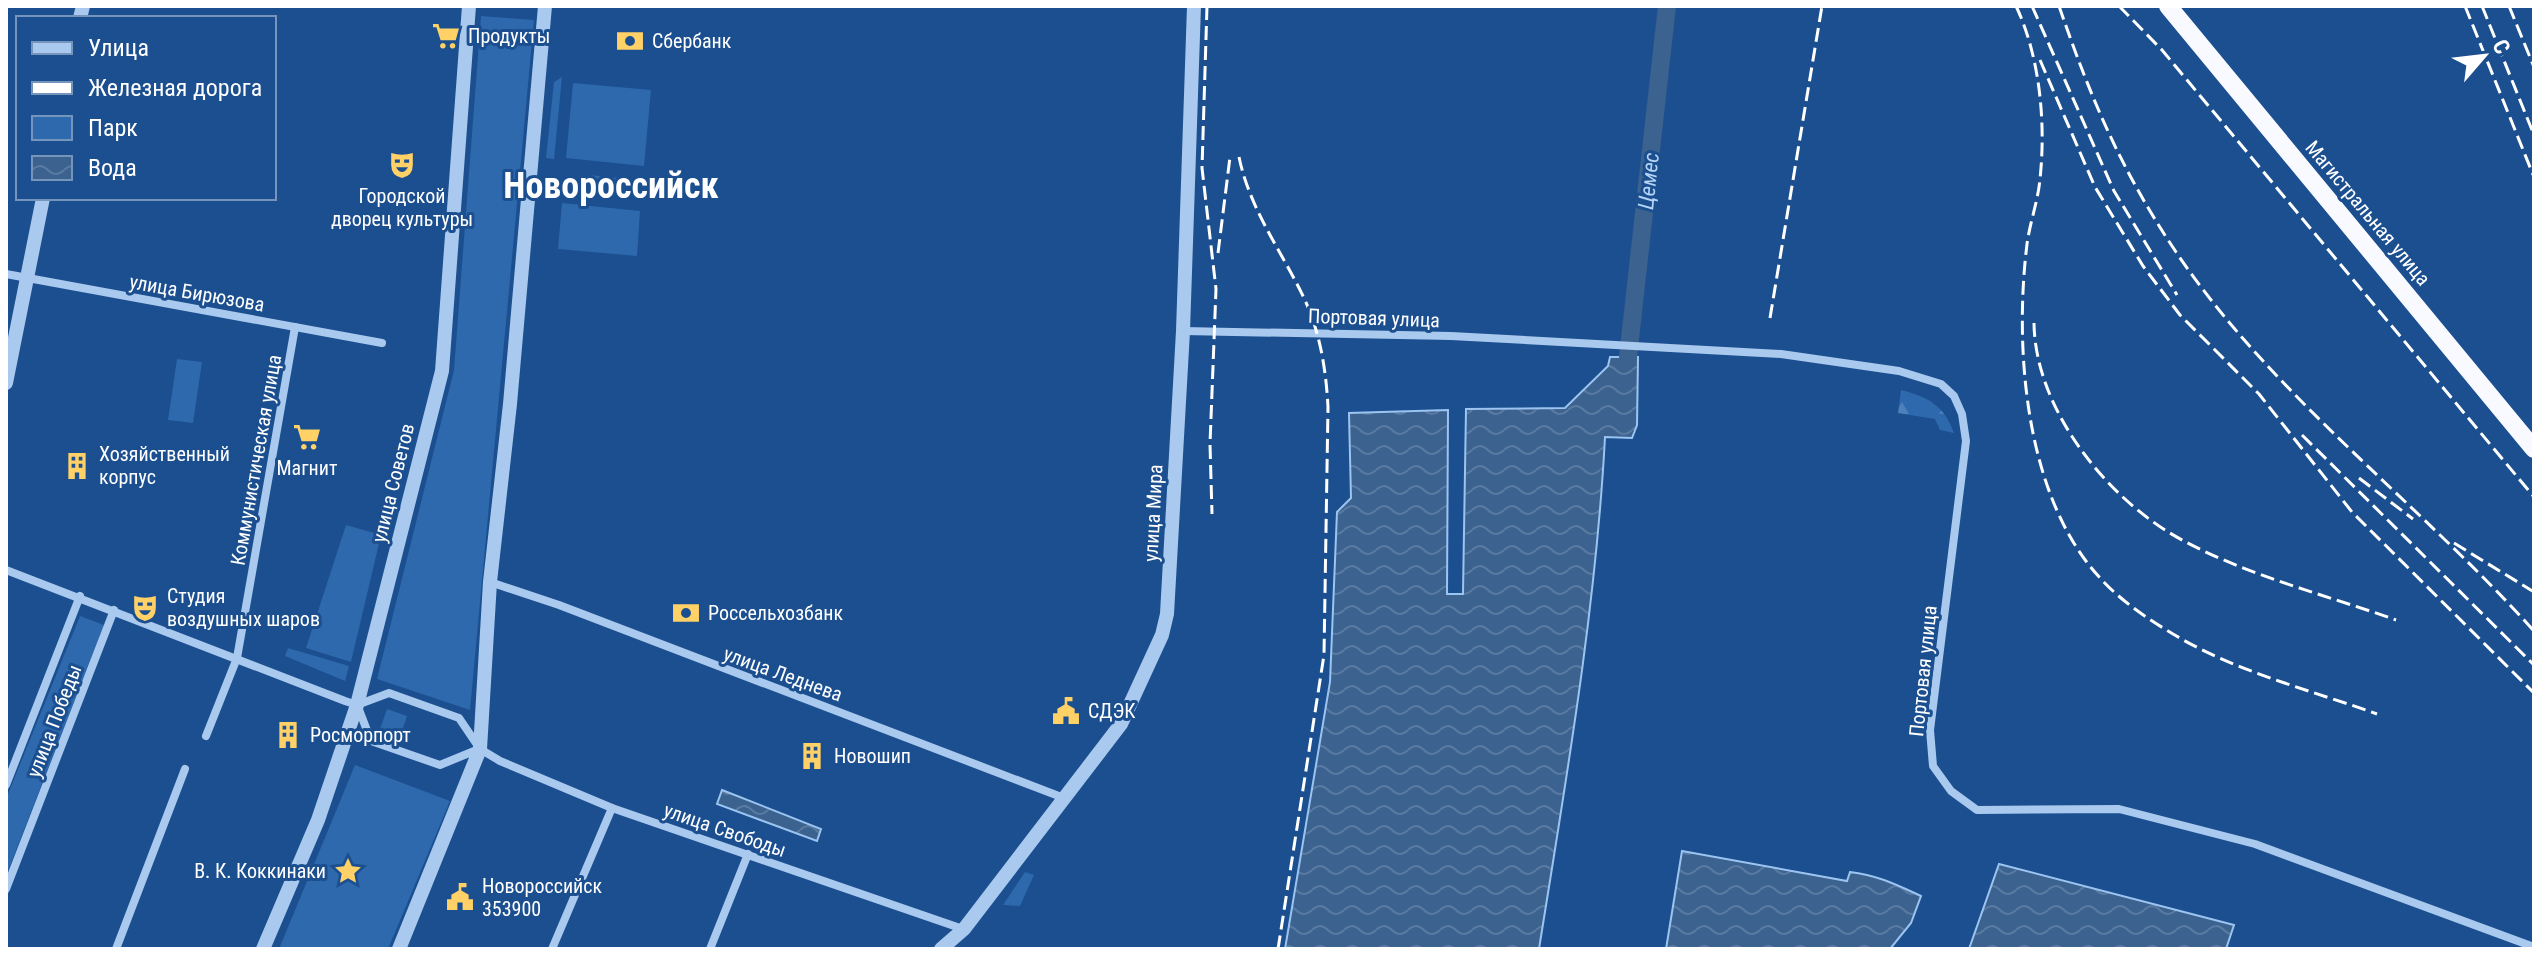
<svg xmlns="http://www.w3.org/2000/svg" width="2540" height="955" viewBox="0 0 2540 955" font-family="'Roboto Condensed',sans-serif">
  <defs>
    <pattern id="forest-firs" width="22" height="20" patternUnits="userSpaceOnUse" patternTransform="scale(2)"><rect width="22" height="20" fill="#2e69ad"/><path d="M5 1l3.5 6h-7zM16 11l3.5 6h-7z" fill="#4d80b9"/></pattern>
    <pattern id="water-waves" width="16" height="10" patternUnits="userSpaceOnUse" patternTransform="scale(2)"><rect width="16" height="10" fill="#3c6290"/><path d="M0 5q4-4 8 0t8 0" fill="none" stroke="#597aa1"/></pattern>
  </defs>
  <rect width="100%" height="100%" fill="#1b4f8f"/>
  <!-- green -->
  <g fill="#2e69ad">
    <path d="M481 16 534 20 470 710 377 679 454 370Z"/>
    <path d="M562 77 554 159 546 158 554 82Z"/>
    <path d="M573 83 651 90 644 166 566 158Z"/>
    <path d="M590 175 637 180 635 196 588 191Z"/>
    <path d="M562 203 640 211 637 256 558 249Z"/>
    <path d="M177 359 202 362 193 423 168 420Z"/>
    <path d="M346 525 381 535 351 662 306 648Z"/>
    <path d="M80 616 104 625 6 876V799Z"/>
    <path d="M288 648 349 666 345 681 285 656Z"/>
    <path d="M387 709 407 716 400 737 380 729Z"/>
    <path d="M355 765 450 801 388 949H279Z"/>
    <path d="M1025 872 1034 875 1020 906 1003 905Z"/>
  </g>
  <!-- forest -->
  <path fill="url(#forest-firs)" d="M1901 390C1928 397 1944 405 1954 433L1940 430 1935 419 1898 413Z"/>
  <!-- water -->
  <g fill="url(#water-waves)" stroke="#9cc4f0" stroke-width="2">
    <path d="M1610 357H1638L1637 425 1632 438 1605 437C1596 608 1566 780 1539 949H1285L1330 682 1337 512 1351 498 1349 413 1448 410 1447 594H1463L1466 409 1565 408 1608 366Z"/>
    <path d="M722 790 821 829 817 841 717 804Z"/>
    <path d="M1682 851 1847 881 1850 872C1877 875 1897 885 1921 896L1911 923 1890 949H1666Z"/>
    <path d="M1999 864 2234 925 2226 949H1969Z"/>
  </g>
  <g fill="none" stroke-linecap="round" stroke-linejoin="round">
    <!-- river -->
    <path stroke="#3c6290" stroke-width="18" d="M1628 357 1667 6"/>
    <!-- minor -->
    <g stroke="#a9c9ee" stroke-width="8">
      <path d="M6 274 382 343"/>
      <path d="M1183 331 1451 336 1781 354 1899 371 1941 384 1954 396 1962 414 1966 441 1930 730 1933 766 1951 791 1977 810 2119 809 2255 844 2534 947"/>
      <path d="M6 570 345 701 357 705 389 693 459 718 480 749 500 761 612 808 963 929"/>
      <path d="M490 582 559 605 1064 798"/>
      <path d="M358 707 371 741 440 765 479 749"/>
      <path d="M206 736 237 658 295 327"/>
      <path d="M6 785 80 596"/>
      <path d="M6 889 114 610"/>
      <path d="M116 949 185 769"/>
      <path d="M552 949 612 808"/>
      <path d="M710 949 748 854"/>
    </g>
    <!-- tertiary -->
    <g stroke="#a9c9ee" stroke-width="14">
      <path d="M80 18 83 6"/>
      <path d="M6 383 43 198"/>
      <path d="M263 949 318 820 357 705 442 371 469 6"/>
      <path d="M399 949 480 749 490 582 510 404 545 6"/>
      <path d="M941 949 964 929 1121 724 1162 635 1167 614 1183 331 1194 6"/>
    </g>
    <!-- trunk -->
    <path stroke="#f8faff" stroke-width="18" d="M2168 6 2534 449"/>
    <!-- rail -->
    <g stroke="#fff" stroke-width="3" stroke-dasharray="14 6" stroke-linecap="butt">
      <path d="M1207 6 1202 168 1216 289 1210 444 1212 514"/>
      <path d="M2016 6C2040 57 2046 123 2040 179 2038 201 2030 222 2027 244 2014 349 2025 498 2101 579 2121 601 2148 619 2173 634 2234 671 2310 690 2377 714"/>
      <path d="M2032 6 2114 191 2177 295"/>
      <path d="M2059 6C2091 99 2121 170 2176 252 2273 396 2419 503 2534 631"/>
      <path d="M2119 6 2162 50 2534 497"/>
      <path d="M2465 6 2534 177"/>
      <path d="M2482 6 2534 135"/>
      <path d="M2509 6 2534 67"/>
      <path d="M2040 60 2095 187 2143 266 2180 315 2259 394 2352 512 2534 693"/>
      <path d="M1239 157C1250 210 1281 250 1304 298 1320 332 1326 369 1328 407L1324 655 1278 949"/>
      <path d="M1218 253 1230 157"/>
      <path d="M1770 318 1822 6"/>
      <path d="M2034 323C2035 410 2109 502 2184 541 2249 576 2326 595 2396 620"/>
      <path d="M2302 435 2534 665"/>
      <path d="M2359 478 2413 519"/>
      <path d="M2454 543 2534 592"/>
    </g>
  </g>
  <!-- icons -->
  <defs>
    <g id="supermarket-bare" transform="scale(2.16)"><path d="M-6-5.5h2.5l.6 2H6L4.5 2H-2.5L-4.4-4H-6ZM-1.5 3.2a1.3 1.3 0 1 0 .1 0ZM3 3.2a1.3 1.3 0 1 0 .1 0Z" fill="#ffd166" stroke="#1b4f8f" stroke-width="2.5" paint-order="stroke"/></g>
    <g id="bank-bare" transform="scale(2.16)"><path d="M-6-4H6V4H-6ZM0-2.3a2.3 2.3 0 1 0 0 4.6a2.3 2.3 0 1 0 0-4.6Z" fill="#ffd166" stroke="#1b4f8f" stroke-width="2.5" paint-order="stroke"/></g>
    <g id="theatre-bare" transform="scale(2.16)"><path d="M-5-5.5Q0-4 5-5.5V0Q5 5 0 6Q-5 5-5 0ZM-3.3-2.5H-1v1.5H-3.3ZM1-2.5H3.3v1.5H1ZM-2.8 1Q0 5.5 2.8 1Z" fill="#ffd166" stroke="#1b4f8f" stroke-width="2.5" paint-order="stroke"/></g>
    <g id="building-bare" transform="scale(2.16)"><path d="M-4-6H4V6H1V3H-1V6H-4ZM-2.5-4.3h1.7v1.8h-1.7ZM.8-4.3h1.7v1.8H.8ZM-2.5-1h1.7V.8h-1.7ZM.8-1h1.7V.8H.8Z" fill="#ffd166" stroke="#1b4f8f" stroke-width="2.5" paint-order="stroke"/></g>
    <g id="civic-bare" transform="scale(2.16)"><path d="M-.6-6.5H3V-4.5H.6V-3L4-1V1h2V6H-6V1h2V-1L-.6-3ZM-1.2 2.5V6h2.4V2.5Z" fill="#ffd166" stroke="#1b4f8f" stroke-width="2.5" paint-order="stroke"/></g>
    <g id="sight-bare" transform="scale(2.16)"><path d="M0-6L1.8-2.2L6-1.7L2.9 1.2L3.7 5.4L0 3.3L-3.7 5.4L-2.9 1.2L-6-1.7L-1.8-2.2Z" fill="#ffd166" stroke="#1b4f8f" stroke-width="2.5" paint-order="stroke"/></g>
  </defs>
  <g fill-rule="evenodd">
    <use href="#supermarket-bare" x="446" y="36"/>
    <use href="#bank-bare" x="630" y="41"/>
    <use href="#theatre-bare" x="402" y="165"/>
    <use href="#supermarket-bare" x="307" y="437"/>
    <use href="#building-bare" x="77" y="466"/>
    <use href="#theatre-bare" x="145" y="608"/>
    <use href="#bank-bare" x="686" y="613"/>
    <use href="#civic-bare" x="1066" y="711"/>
    <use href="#building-bare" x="288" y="735"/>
    <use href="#building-bare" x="812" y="756"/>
    <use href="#sight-bare" x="348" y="871"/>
    <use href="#civic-bare" x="460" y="897"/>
  </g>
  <g text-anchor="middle" stroke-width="6" stroke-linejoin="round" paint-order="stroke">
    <!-- poi labels -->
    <g font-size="20" fill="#fff" stroke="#1b4f8f" text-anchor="start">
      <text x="468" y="43">Продукты</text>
      <text x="652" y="48">Сбербанк</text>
      <text x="402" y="203" text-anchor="middle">Городской<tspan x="402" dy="23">дворец культуры</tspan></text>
      <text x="99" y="461">Хозяйственный<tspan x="99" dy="23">корпус</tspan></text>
      <text x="307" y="475" text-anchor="middle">Магнит</text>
      <text x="167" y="603">Студия<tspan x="167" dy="23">воздушных шаров</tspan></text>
      <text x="708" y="620">Россельхозбанк</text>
      <text x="1088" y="718">СДЭК</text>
      <text x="310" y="742">Росморпорт</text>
      <text x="834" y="763">Новошип</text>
      <text x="326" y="878" text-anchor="end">В. К. Коккинаки</text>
      <text x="482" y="893">Новороссийск<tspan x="482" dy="23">353900</tspan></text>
    </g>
    <!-- street labels -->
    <g font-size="20" fill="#fff" stroke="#1b4f8f">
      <text transform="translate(2368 213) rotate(50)" y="7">Магистральная улица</text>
      <text transform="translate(197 293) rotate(10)" y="7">улица Бирюзова</text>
      <text transform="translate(1374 318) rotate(2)" y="7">Портовая улица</text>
      <text transform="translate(256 460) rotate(-80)" y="7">Коммунистическая улица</text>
      <text transform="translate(393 483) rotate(-76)" y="7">улица Советов</text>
      <text transform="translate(1153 513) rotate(-87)" y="7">улица Мира</text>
      <text transform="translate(1923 671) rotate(-84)" y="7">Портовая улица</text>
      <text transform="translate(783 674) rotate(20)" y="7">улица Леднева</text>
      <text transform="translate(54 721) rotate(-69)" y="7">улица Победы</text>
      <text transform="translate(725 830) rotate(19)" y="7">улица Свободы</text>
    </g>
    <!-- water labels -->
    <g font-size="22" font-style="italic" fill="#b5d3f5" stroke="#1b4f8f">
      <text transform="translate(1648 181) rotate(-84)" y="8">Цемес</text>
    </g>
    <!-- town labels -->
    <g font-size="36" font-weight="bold" fill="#fff" stroke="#1b4f8f">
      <text x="611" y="198">Новороссийск</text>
    </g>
  </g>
  <!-- border -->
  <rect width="2540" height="955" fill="none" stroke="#ffffff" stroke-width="16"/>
  <!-- legend -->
  <rect x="16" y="16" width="260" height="184" fill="#1b4f8f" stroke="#7695bc" stroke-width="2"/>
  <rect x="32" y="42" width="40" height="12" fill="#a9c9ee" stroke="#7695bc" stroke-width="2"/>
  <text x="88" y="56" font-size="24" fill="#ffffff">Улица</text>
  <rect x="32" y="82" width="40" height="12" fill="#ffffff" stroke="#7695bc" stroke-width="2"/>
  <text x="88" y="96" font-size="24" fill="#ffffff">Железная дорога</text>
  <rect x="32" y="116" width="40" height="24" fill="#2e69ad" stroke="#7695bc" stroke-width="2"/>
  <text x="88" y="136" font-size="24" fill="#ffffff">Парк</text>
  <rect x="32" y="156" width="40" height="24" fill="url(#water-waves)" stroke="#7695bc" stroke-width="2"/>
  <text x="88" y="176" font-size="24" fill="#ffffff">Вода</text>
  <!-- north arrow -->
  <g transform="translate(2484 56) rotate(62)" stroke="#1b4f8f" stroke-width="6" paint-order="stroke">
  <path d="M0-6L14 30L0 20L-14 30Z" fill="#ffffff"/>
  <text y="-12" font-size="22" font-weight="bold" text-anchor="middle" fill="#ffffff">С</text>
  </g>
</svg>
